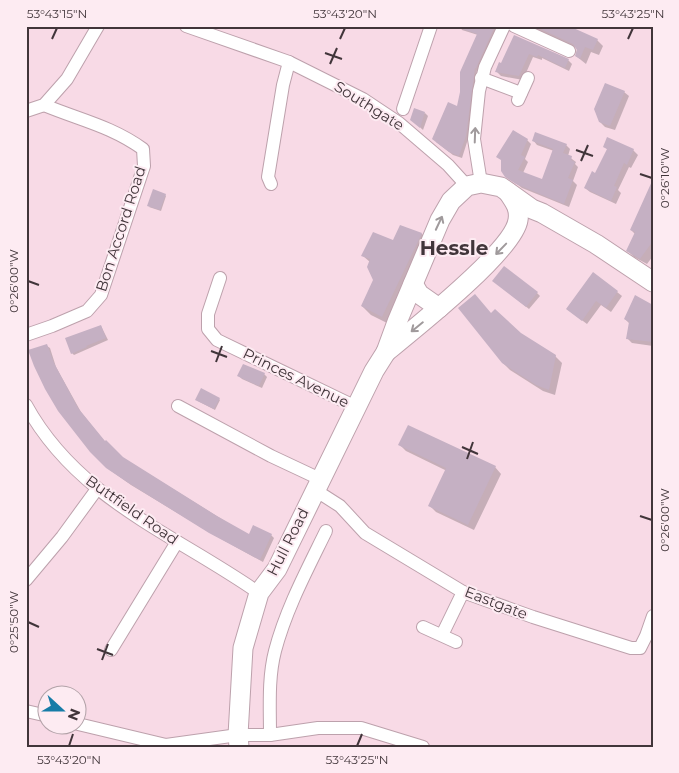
<svg xmlns="http://www.w3.org/2000/svg" width="679" height="773" viewBox="0 0 679 773" font-family="Montserrat,sans-serif">
  <rect width="100%" height="100%" fill="#f8dae6"/>
  <!-- shadow -->
  <g fill="#0003">
    <path d="M460 26H499L479 70H477L468 139 462 158 453 155 436 142 458 108 478 35 462 30Z"/>
    <path d="M529 26H561L597 40 603 46 599 55 591 52 586 64 576 56 577 48Z"/>
    <path d="M515 37 568 60 572 64 569 71 542 58V60L533 57 523 80 501 76 497 72 502 65Z"/>
    <path d="M624 92 629 96 615 130 605 127 600 122Z"/>
    <path d="M425 113 428 116 423 130 412 120Z"/>
    <path d="M527 140 531 144 525 159 528 162 523 173 543 181 554 151 537 145 533 140 566 145 570 149 568 156 576 162 575 164 578 167 573 181 577 185 569 207 522 188 506 176Z"/>
    <path d="M604 146 633 150 638 155 631 168 629 167 618 190 621 193 616 204 590 192 585 188 596 174 608 150Z"/>
    <path d="M653 185V256L647 264 634 257 628 251 635 234 631 230Z"/>
    <path d="M165 195 166 196 161 211 149 207Z"/>
    <path d="M401 226 422 234 431 243 391 325 371 315 362 306 374 280 370 262 363 256 393 242Z"/>
    <path d="M496 283 537 293 540 296 529 309Z"/>
    <path d="M617 292 622 296 611 312 601 305 587 324 567 309Z"/>
    <path d="M653 306V346L632 343 627 338 630 324 625 319Z"/>
    <path d="M101 326 108 340 74 355 72 353Z"/>
    <path d="M520 334 555 356 562 363 555 395 543 391 510 370 503 363Z"/>
    <path d="M47 346 50 348 56 367 81 412 105 442 123 458 249 536 271 535 274 538 263 562 214 535 131 485 110 470 59 410Z"/>
    <path d="M264 374 267 377 262 388 242 379 239 376Z"/>
    <path d="M219 399 220 400 215 410 198 401Z"/>
    <path d="M400 445 495 467 501 474 474 530 436 512 430 506 447 471 406 451Z"/>
  </g>
  <!-- building -->
  <g fill="#c5b0c3">
    <path d="M460 26H495L476 68H475L466 136 459 156 449 152 432 139 448 102 457 106 460 92V72L477 34 460 28Z"/>
    <path d="M534 26H569L598 39 593 50 585 47 580 59 575 56 577 50 573 44Z"/>
    <path d="M514 35 569 59 565 68 538 55 537 57 529 54 519 76 495 72 499 62 501 63Z"/>
    <path d="M605 83 625 91 610 126 599 122 594 109Z"/>
    <path d="M414 108 425 112 420 128 410 120Z"/>
    <path d="M513 130 528 139 521 155 525 157 518 170 542 179 553 149 532 141 535 132 567 144 563 153 572 156 571 160 575 162 568 178 573 180 564 204 516 184 505 177 501 171V160L496 157Z"/>
    <path d="M607 137 634 149 627 165 624 163 614 186 617 187 611 201 584 188 592 171 595 173 607 149 603 147Z"/>
    <path d="M653 179V241L640 259 626 251 635 232 630 230Z"/>
    <path d="M153 189 166 194 160 210 147 206Z"/>
    <path d="M400 225 422 233 382 317 361 306 373 280 367 267 370 259 361 256 373 232 393 240Z"/>
    <path d="M504 266 538 292 526 307 492 281Z"/>
    <path d="M593 272 618 291 606 308 596 301 582 321 566 309Z"/>
    <path d="M475 294 491 313 495 309 521 333 556 355 549 390 536 385 502 363 458 308Z"/>
    <path d="M635 295 653 305V342L626 339 629 322 624 319Z"/>
    <path d="M101 325 106 338 86 346 87 347 71 354 65 338Z"/>
    <path d="M47 344 54 363 78 408 105 441 106 440 123 457 217 516 249 534 253 525 272 534 260 560 209 533 127 482 106 468 90 452 58 411 45 389 34 366 28 350Z"/>
    <path d="M243 364 265 373 259 386 237 376Z"/>
    <path d="M201 388 220 398 214 409 195 400Z"/>
    <path d="M408 425 496 466 468 525 428 506 446 468 398 445Z"/>
  </g>
  <g fill="none" stroke-linecap="round" stroke-linejoin="round">
    <!-- street casing -->
    <g stroke="#bda1ac" stroke-width="14">
      <g id="street">
        <path d="M186 26 289 62 363 99 399 123 448 165 467 186"/>
        <path d="M514 26 569 51"/>
        <path d="M481 78 521 93"/>
        <path d="M518 100 528 78"/>
        <path d="M403 109 431 26"/>
        <path d="M26 111 44 105 67 79 98 26"/>
        <path d="M481 183 474 139 479 91 485 67 504 26"/>
        <path d="M271 184 268 177 283 85 289 62"/>
        <path d="M220 278 208 314V329L217 340 356 407"/>
        <path d="M26 335 52 326 87 311 101 295 144 166 143 149C111 126 80 120 44 105"/>
        <path d="M26 405C78 500 175 534 259 593"/>
        <path d="M178 406 271 456 320 479"/>
        <path d="M315 490 340 506 365 533 463 592 533 617 631 648H640L646 636 653 616"/>
        <path d="M26 580 62 537 97 489"/>
        <path d="M423 627 456 642"/>
        <path d="M442 635 463 592"/>
        <path d="M111 650 177 542"/>
        <path d="M26 711 48 716"/>
        <path d="M78 724 166 745 238 735H270L318 728H361L423 747"/>
        <path d="M270 735C270 707 268 678 275 651 286 609 307 570 326 531"/>
      </g>
    </g>
    <!-- secondary casing -->
    <g stroke="#bda1ac" stroke-width="21">
      <g id="secondary">
        <path d="M413 284 419 294 439 308"/>
        <path d="M386 352C413 330 514 250 518 220 520 208 514 201 508 192"/>
        <path d="M239 747 238 735 243 648 259 593 277 569 374 371 386 352 397 322 440 220 451 201 467 186 481 183 501 187 532 209 542 213 596 244 653 282"/>
      </g>
    </g>
    <!-- street -->
    <use href="#street" stroke="#fff" stroke-width="12"/>
    <!-- secondary -->
    <use href="#secondary" stroke="#fff" stroke-width="19"/>
  </g>
  <!-- one-way arrows -->
  <defs><path id="oneway-shaft" d="M-6 0H5M1.5-3L5.5 0L1.5 3" fill="none" stroke-width="1.6" stroke-linecap="round" stroke-linejoin="round" transform="scale(1.25)"/></defs>
  <g stroke="#a09a9c">
    <use href="#oneway-shaft" transform="translate(475 135) rotate(-88)"/>
    <use href="#oneway-shaft" transform="translate(439 223) rotate(-65)"/>
    <use href="#oneway-shaft" transform="translate(501 249) rotate(134)"/>
    <use href="#oneway-shaft" transform="translate(417 327) rotate(141)"/>
  </g>
  <!-- ticks -->
  <path fill="none" stroke="#41353a" stroke-width="2" d="M52 39 57 28M340 39 345 28M628 39 633 28M325 53 342 59M330 64 337 48M576 150 593 156M581 161 588 145M640 174 652 178M28 281 39 285M211 351 227 357M216 362 222 346M462 447 478 454M467 459 473 442M640 516 652 520M28 622 39 627M97 649 113 655M102 660 108 644M69 746 73 734M357 746 362 734"/>
  <g text-anchor="middle" stroke-width="4" stroke-linejoin="round" paint-order="stroke">
    <!-- street labels -->
    <g font-size="15" fill="#41353a" stroke="#fdebf2">
      <text transform="translate(369 106) rotate(32)" y="5">Southgate</text>
      <text transform="translate(121 229) rotate(-72)" y="5">Bon Accord Road</text>
      <text transform="translate(296 378) rotate(26)" y="5">Princes Avenue</text>
      <text transform="translate(132 510) rotate(35)" y="5">Buttfield Road</text>
      <text transform="translate(288 542) rotate(-63)" y="5">Hull Road</text>
      <text transform="translate(496 603) rotate(21)" y="5">Eastgate</text>
    </g>
    <!-- district labels -->
    <g font-size="20" font-weight="bold" fill="#41353a" stroke="#fdebf2">
      <text x="454" y="255">Hessle</text>
    </g>
  </g>
  <!-- border -->
  <rect width="679" height="773" fill="none" stroke="#fdebf2" stroke-width="55"/>
  <!-- north arrow -->
  <g transform="translate(62 710) rotate(111)"><circle r="24" fill="#fdebf2" stroke="#b2a2a8"/>
  <path d="M0-4L9 19L0 12L-9 19Z" fill="#167ca7"/>
  <text y="-8" font-size="14" font-weight="bold" text-anchor="middle" fill="#41353a">N</text>
  </g>
  <rect x="28" y="28" width="624" height="718" fill="none" stroke="#41353a" stroke-width="2"/>
  <g font-size="12" text-anchor="middle" fill="#41353a">
    <text x="57" y="18">53°43'15"N</text>
    <text x="345" y="18">53°43'20"N</text>
    <text x="633" y="18">53°43'25"N</text>
    <text transform="translate(665 178) rotate(-90)" y="4">0°26'10"W</text>
    <text transform="translate(14 281) rotate(-90)" y="4">0°26'00"W</text>
    <text transform="translate(665 520) rotate(-90)" y="4">0°26'00"W</text>
    <text transform="translate(14 622) rotate(-90)" y="4">0°25'50"W</text>
    <text x="69" y="764">53°43'20"N</text>
    <text x="357" y="764">53°43'25"N</text>
  </g>
</svg>
